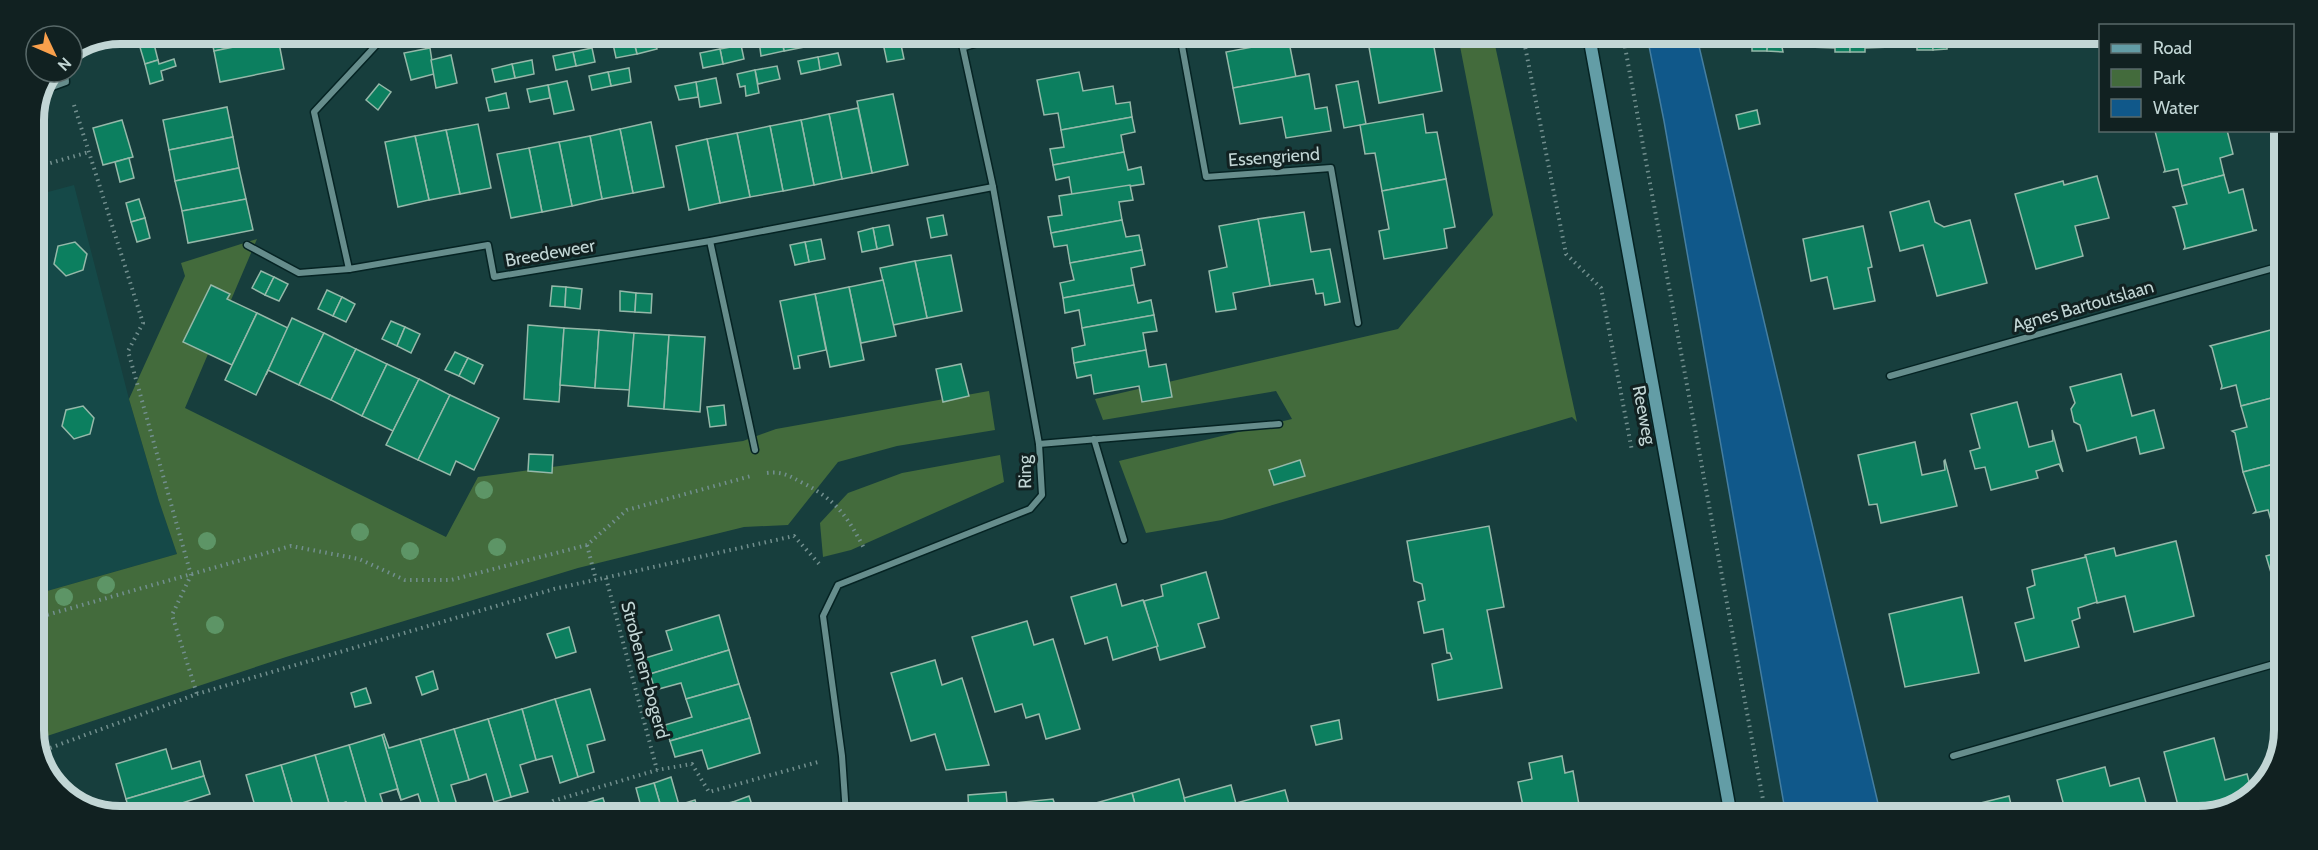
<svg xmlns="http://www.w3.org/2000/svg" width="2318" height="850" viewBox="0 0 2318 850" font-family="Cabin,sans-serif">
  <rect width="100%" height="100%" fill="#173e3d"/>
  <!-- built -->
  <path fill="#154948" d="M74 185 129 399 159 501 177 554 33 595V196Z"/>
  <!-- green -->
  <g fill="#436b3c">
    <path d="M1458 36H1493L1577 422 1572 417 1222 520 1146 533 1119 461 1292 419 1276 391 1103 420 1095 399 1398 329 1493 215Z"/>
    <path d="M257 239 185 408 446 537 478 477 743 441 776 429 989 391 995 430 897 446 838 462 788 525 744 527 578 568 286 657 35 740 33 595 177 554 159 501 129 399 185 276 181 263Z"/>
    <path d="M1000 455 1004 482 851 550 823 557 820 523 848 493 902 473Z"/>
  </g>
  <!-- water -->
  <path fill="#10588a" stroke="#457ea0" stroke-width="1.5" d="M1698 42 1881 816H1786L1664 121 1649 46Z"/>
  <!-- building -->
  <g fill="#0c7f5f" stroke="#95b8a9" stroke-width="1.5">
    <path d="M210 33H277L278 38 214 51Z"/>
    <path d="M792 34H803L805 47 784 51 781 36Z"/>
    <path d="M654 35 657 49 637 54 633 39Z"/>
    <path d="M824 35H845L846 38 826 42Z"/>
    <path d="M1268 35 1307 36V39L1289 42 1296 77 1233 88 1226 52 1269 44Z"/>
    <path d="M781 36 784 51 761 56 759 40Z"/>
    <path d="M1367 36H1432L1442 91 1379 103Z"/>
    <path d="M1725 36 1768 37 1767 51H1752V47L1725 46Z"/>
    <path d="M1768 37H1809V47H1782L1783 52 1767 51Z"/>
    <path d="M1809 37H1850V52H1835V48L1809 47Z"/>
    <path d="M1850 37H1891V47L1865 48V52H1850Z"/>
    <path d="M1891 37H1932L1933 50H1917V46L1891 47Z"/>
    <path d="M1932 37H1974V44L1947 45V49L1933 50Z"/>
    <path d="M1974 37H2016V47H2001V43L1974 44Z"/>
    <path d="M2016 37H2057V40L2031 41V45L2016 47Z"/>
    <path d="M2057 37H2098V41L2083 42V38L2057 40Z"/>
    <path d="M278 38 284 69 220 82 214 51Z"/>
    <path d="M633 39 637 54 616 58 613 44Z"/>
    <path d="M153 40 158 60 145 64 139 44Z"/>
    <path d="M900 40 904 59 887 62 883 43Z"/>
    <path d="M741 45 744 59 723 64 720 49Z"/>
    <path d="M430 48 434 74 411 80 404 53Z"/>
    <path d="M592 48 595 62 576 66 573 52Z"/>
    <path d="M720 49 723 64 703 68 700 53Z"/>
    <path d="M573 52 576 66 556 70 553 56Z"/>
    <path d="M838 53 841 65 820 70 818 57Z"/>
    <path d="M451 55 457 83 436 88 431 60Z"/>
    <path d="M818 57 820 70 801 74 798 61Z"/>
    <path d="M174 59 176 66 161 71 163 80 150 84 145 64 158 60 159 64Z"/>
    <path d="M532 60 534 74 515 78 512 64Z"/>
    <path d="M512 64 515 78 495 82 492 69Z"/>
    <path d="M777 66 780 79 758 84 755 70Z"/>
    <path d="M629 68 631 82 611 86 608 72Z"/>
    <path d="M755 70 759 93 746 96 745 86 740 87 737 74Z"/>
    <path d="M608 72 611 86 592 90 589 76Z"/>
    <path d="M1079 72 1083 91 1113 86 1116 104 1130 102 1132 117 1061 130 1058 113 1044 115 1037 80Z"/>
    <path d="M1309 74 1315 109 1327 107 1331 131 1286 138 1282 117 1240 124 1233 88Z"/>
    <path d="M716 78 721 103 700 107 696 82Z"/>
    <path d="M567 81 574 110 554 114 548 85Z"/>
    <path d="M1358 81 1366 124 1344 128 1336 85Z"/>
    <path d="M696 82 698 97 679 100 675 86Z"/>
    <path d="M379 84 391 92 378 110 366 100Z"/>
    <path d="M548 85 550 98 530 102 527 89Z"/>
    <path d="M506 93 509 108 489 111 486 98Z"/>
    <path d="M893 94 908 165 872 173 857 101Z"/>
    <path d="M227 107 233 137 169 150 163 120Z"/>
    <path d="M858 108 872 173 842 179 829 114Z"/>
    <path d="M1757 110 1760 124 1739 129 1736 115Z"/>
    <path d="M829 114 842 179 814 185 801 120Z"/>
    <path d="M1423 114 1426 133 1437 132 1446 179 1382 191 1375 153 1365 154 1360 125Z"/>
    <path d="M1132 117 1135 132 1121 135 1124 152 1053 165 1050 149 1064 147 1061 130Z"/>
    <path d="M122 120 133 157 103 165 93 128Z"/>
    <path d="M801 120 814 185 783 191 770 126Z"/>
    <path d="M651 122 664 187 633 193 620 129Z"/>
    <path d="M478 124 491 188 460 194 446 130Z"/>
    <path d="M770 126 783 191 750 197 737 133Z"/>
    <path d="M620 129 633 193 602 199 590 136Z"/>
    <path d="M446 130 460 194 429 200 415 136Z"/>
    <path d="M2152 130H2227L2233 154 2220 158 2224 175 2182 186 2178 169 2164 172 2165 170 2155 131Z"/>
    <path d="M737 133 750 197 720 203 707 139Z"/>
    <path d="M415 136 429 200 398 207 385 142Z"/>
    <path d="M590 136 602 199 572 206 559 142Z"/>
    <path d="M233 137 239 168 175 181 169 150Z"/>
    <path d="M707 139 720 203 689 210 676 146Z"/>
    <path d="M559 142 572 206 542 212 529 148Z"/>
    <path d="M529 148 542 212 511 218 497 154Z"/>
    <path d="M1124 152 1128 170 1141 167 1144 184 1072 195 1069 177 1056 180 1053 165Z"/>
    <path d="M129 158 134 178 120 182 115 162Z"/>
    <path d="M239 168 246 199 182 211 175 181Z"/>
    <path d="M2224 175 2229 193 2243 189 2253 230H2257L2184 249 2185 247 2175 209 2173 207 2187 204 2182 186Z"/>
    <path d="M2097 176 2109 218 2075 226 2083 256 2036 269 2015 194 2063 181 2064 185Z"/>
    <path d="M1446 179 1455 227 1444 229 1447 248 1384 259 1379 231 1389 229 1382 191Z"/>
    <path d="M1130 185 1133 200 1119 202 1122 220 1051 233 1048 217 1062 215 1059 196Z"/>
    <path d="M139 199 145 218 131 222 126 203Z"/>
    <path d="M246 199 253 230 188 243 182 211Z"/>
    <path d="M1929 201 1935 222 1944 227 1970 220 1987 283 1937 296 1923 245 1900 251 1890 212Z"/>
    <path d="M1304 212 1311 252 1330 249 1340 302 1325 305 1323 293 1316 294 1313 279 1270 286 1258 219Z"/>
    <path d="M943 215 947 235 931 238 927 218Z"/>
    <path d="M145 218 150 238 137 242 131 222Z"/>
    <path d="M1258 219 1270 286 1233 293 1236 309 1216 312 1209 271 1227 267 1219 226Z"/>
    <path d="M1122 220 1126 237 1139 235 1142 250 1070 263 1067 245 1054 247 1051 233Z"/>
    <path d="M889 225 893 245 877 249 873 228Z"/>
    <path d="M1863 226 1872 267 1868 268 1875 301 1834 309 1827 277 1811 281 1803 239Z"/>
    <path d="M873 228 877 249 862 252 858 232Z"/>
    <path d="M821 239 825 259 809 262 805 242Z"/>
    <path d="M75 242 87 254 83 270 66 276 54 264 58 246Z"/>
    <path d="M805 242 809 262 795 265 790 245Z"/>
    <path d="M1142 250 1145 265 1131 268 1134 285 1063 298 1060 283 1074 280 1070 263Z"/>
    <path d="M951 255 962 311 927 318 915 261Z"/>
    <path d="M915 261 927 318 893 325 880 268Z"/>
    <path d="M261 271 274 277 265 295 252 288Z"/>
    <path d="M274 277 288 284 279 301 265 295Z"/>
    <path d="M883 280 896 336 861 343 849 287Z"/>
    <path d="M211 285 230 294 227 299 257 313 232 365 183 342Z"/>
    <path d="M1134 285 1138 303 1151 300 1154 315 1082 328 1079 310 1065 313 1063 298Z"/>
    <path d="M552 286 566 287 565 307 550 306Z"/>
    <path d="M566 287 582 289 580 309 565 307Z"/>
    <path d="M849 287 864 360 830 367 815 294Z"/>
    <path d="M327 290 342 297 333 316 318 309Z"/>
    <path d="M620 291 636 293 635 312 620 311Z"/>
    <path d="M636 293 652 294 651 313 635 312Z"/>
    <path d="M815 294 826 350 798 356 800 368 794 369 780 301Z"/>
    <path d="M342 297 355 304 346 322 333 316Z"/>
    <path d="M257 313 288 328 256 395 225 380Z"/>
    <path d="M1154 315 1157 331 1143 333 1146 350 1074 363 1072 348 1085 345 1082 328Z"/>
    <path d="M292 318 324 333 299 385 268 370 266 375Z"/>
    <path d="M391 321 405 327 397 346 382 339Z"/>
    <path d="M528 325 564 328 559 402 524 399Z"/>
    <path d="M405 327 420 334 411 353 397 346Z"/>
    <path d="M2282 327 2280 330 2283 342V372L2277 374 2283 395 2241 406 2236 385 2221 389 2222 386 2212 348 2210 346Z"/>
    <path d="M564 328 599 330 595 388 560 385Z"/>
    <path d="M599 330 634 333 630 390 595 388Z"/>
    <path d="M324 333 356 349 331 400 299 385Z"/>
    <path d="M634 333 669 335 664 409 628 406Z"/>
    <path d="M669 335 705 337 700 412 664 409Z"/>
    <path d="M356 349 387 364 362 416 331 400Z"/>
    <path d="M1146 350 1149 367 1166 364 1172 397 1142 402 1139 386 1094 394 1091 375 1077 378 1074 363Z"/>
    <path d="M455 352 468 358 459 376 445 370Z"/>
    <path d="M468 358 483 365 474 384 459 376Z"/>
    <path d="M387 364 419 379 393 431 362 416Z"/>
    <path d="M961 364 969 396 943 402 936 369Z"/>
    <path d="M2121 374 2132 416 2154 410 2164 448 2140 454 2136 437 2087 451 2080 425 2074 422 2071 409 2075 403 2070 387Z"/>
    <path d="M419 379 450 395 418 460 386 445Z"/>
    <path d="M450 395 499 418 474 470 456 461 450 475 418 460Z"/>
    <path d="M2283 395 2282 462 2243 472 2235 433 2232 431 2247 427 2241 406Z"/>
    <path d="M2017 402 2029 447 2053 441 2052 430 2063 472 2059 464 2036 471 2038 478 1991 490 1985 467 1975 469 1970 451 1980 448 1971 414Z"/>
    <path d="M724 405 726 425 710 427 707 407Z"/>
    <path d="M83 406 94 418 90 434 74 439 62 426 66 410Z"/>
    <path d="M1915 442 1922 475 1945 470 1944 461 1945 460 1957 506 1881 523 1877 504 1869 505 1858 455Z"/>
    <path d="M529 454 553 455 552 473 528 471Z"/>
    <path d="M1300 460 1305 476 1274 485 1269 470Z"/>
    <path d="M2282 462V529L2274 531 2268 510 2254 513 2256 511 2243 472Z"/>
    <path d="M1489 526 1504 607 1487 610 1502 688 1438 700 1432 664 1452 659 1450 653H1447L1443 629 1424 633 1418 602 1425 600 1422 584 1414 581 1407 541Z"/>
    <path d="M2282 529V597L2277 599 2276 596H2278L2266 556 2280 552 2274 531Z"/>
    <path d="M2176 541 2194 616 2134 632 2125 596 2097 603 2085 555 2114 548 2116 556Z"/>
    <path d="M2086 557 2097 602 2078 608 2080 618 2072 621 2079 647 2025 661 2015 623 2034 618 2027 588 2035 585 2032 570Z"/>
    <path d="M1206 572 1219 618 1198 624 1205 647 1160 660 1144 601 1163 596 1161 585Z"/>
    <path d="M1116 584 1122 606 1143 600 1158 646 1113 660 1107 637 1085 644 1071 597Z"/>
    <path d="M1962 597 1979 673 1905 687 1889 614Z"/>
    <path d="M719 615 729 650 650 674 645 658 672 650 666 631Z"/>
    <path d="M1027 621 1034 645 1053 639 1080 729 1046 739 1039 714 1026 718 1022 704 995 712 972 637Z"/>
    <path d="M569 627 576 652 556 658 547 634Z"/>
    <path d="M729 650 739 684 686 699 681 683 655 690 650 674Z"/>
    <path d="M935 660 942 685 962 678 989 765 946 770 935 734 911 741 891 673Z"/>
    <path d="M433 671 438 689 422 695 416 677Z"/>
    <path d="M739 684 750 718 670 741 665 725 692 717 686 699Z"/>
    <path d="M366 688 371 703 355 707 351 693Z"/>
    <path d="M590 689 605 740 587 745 594 772 578 777 555 699Z"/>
    <path d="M555 699 578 777 560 783 552 756 536 760 522 709Z"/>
    <path d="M522 709 536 760 520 765 528 792 511 797 488 719Z"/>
    <path d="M750 718 760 753 708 769 702 750 675 757 670 741Z"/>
    <path d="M488 719 511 797 494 802 486 774 469 780 454 729Z"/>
    <path d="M1339 720 1342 739 1316 745 1311 726Z"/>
    <path d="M454 729 469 780 451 785 459 812 442 813 420 739Z"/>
    <path d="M384 734 389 748 420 739 442 813H424L418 794 401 800 382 735Z"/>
    <path d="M382 735 401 800 397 789 380 794 386 813H369L349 745Z"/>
    <path d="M2214 738 2225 780 2247 774 2253 796 2251 799 2207 812 2206 814 2199 817H2181L2164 752Z"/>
    <path d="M349 745 369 813H349L346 802 330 807 315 755Z"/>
    <path d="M166 749 172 769 200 761 204 776 126 799 116 764Z"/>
    <path d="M315 755 330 807 313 813H295L281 765Z"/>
    <path d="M1562 756 1565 773 1573 771 1581 816H1525L1518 782 1532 779 1529 763Z"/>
    <path d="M281 765 295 813H257L246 775Z"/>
    <path d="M2105 767 2110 786 2139 778 2150 817H2067L2057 780Z"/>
    <path d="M204 776 210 794 182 803 185 813H130L126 799Z"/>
    <path d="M671 777 679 805 695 800 699 814H663L654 783Z"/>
    <path d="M1179 779 1189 815H1138L1132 793Z"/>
    <path d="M654 783 663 814H643L636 788Z"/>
    <path d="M1231 785 1239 815H1189L1184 798Z"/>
    <path d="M1285 790 1292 815H1239L1236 803Z"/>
    <path d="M1006 792 1008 814H969L968 795Z"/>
    <path d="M1132 793 1138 815H1088L1085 806Z"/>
    <path d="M749 796 755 814H737L733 802Z"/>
    <path d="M2009 796 2014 817 1953 816 1952 810Z"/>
    <path d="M603 798 608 814H589L586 803Z"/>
    <path d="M1053 799 1058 814 1085 806 1088 815 1014 814 1013 803Z"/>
    <path d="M733 802 737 814H718L715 806Z"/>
    <path d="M586 803 589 814H572L570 808Z"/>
  </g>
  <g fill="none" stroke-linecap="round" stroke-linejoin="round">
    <!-- street casing -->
    <g stroke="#052323" stroke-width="9">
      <g id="street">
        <path d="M379 34 380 41 314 112 349 269 488 245 494 277 710 241 993 187"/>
        <path d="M1180 35 1206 177 1331 168 1358 323"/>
        <path d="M964 47 1007 35"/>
        <path d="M44 90 66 82 65 72"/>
        <path d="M2277 130 2284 157"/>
        <path d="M710 241 755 450"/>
        <path d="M247 245 299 273 349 269"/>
        <path d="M1890 376 2284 265"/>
        <path d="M1094 439 1124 540"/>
        <path d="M1039 444 1279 424"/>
        <path d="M1953 756 2281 662"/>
        <path d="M846 814 842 756 823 616 838 585 1030 509 1042 495 1039 444 993 187 960 35"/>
      </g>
    </g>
    <!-- secondary casing -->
    <g stroke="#052323" stroke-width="15">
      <path id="secondary" d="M1589 36 1731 816"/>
    </g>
    <!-- path -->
    <g stroke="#728f8e" stroke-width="4" stroke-dasharray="1.5 4.5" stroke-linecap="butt">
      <path d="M1523 36 1566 254 1601 288 1632 451"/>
      <path d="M1630 36 1625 47 1766 816"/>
      <path d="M74 105 143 323 128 351 191 575 172 615 197 694"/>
      <path d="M33 168 89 152"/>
      <path d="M767 473C783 471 789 476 803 483 836 500 847 516 864 548"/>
      <path d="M587 545 596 580"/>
      <path d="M606 578 657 770"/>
      <path d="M33 625 43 616 291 546 359 559 405 580H451L587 545 627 510 751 476"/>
      <path d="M39 752 197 694 554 589 794 536 822 567"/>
      <path d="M539 813 553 801 657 770 692 764 709 792 818 762"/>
    </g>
    <!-- street -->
    <use href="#street" stroke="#668d8c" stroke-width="6"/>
    <!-- secondary -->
    <use href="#secondary" stroke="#639da6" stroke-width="12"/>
  </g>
  <!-- trees -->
  <g fill="#5d9566">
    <circle cx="484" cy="490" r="9"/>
    <circle cx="360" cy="532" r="9"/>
    <circle cx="207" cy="541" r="9"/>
    <circle cx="497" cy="547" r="9"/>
    <circle cx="410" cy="551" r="9"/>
    <circle cx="106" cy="585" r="9"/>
    <circle cx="64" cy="597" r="9"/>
    <circle cx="215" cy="625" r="9"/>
  </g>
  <g text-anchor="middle" stroke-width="6" stroke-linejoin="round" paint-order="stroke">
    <!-- street labels -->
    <g font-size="18" fill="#c2d6d5" stroke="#112121">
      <text transform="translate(1274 157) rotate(-4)" y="6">Essengriend</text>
      <text transform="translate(550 253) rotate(-10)" y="6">Breedeweer</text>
      <text transform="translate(2083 306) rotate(-16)" y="6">Agnes Bartoutslaan</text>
      <text transform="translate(1644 415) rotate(79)" y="6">Reeweg</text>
      <text transform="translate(1025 472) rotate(-91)" y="6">Ring</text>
      <text transform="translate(645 670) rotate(75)" y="6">Strobenen-bogerd</text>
    </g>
  </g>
  <!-- crop -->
  <path d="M0 0H2318V850H0ZM120 44H2198A76 76 0 0 1 2274 120V730A76 76 0 0 1 2198 806H120A76 76 0 0 1 44 730V120A76 76 0 0 1 120 44Z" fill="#112121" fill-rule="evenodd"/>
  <path fill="none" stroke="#c2d6d5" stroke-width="8" d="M120 44H2198A76 76 0 0 1 2274 120V730A76 76 0 0 1 2198 806H120A76 76 0 0 1 44 730V120A76 76 0 0 1 120 44Z"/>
  <!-- legend -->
  <rect x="2099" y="24" width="195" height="108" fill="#112121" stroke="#586969" stroke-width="1.5"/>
  <rect x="2111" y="44" width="30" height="9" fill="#639da6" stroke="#586969" stroke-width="1.5"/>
  <text x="2153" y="54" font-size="18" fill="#c2d6d5">Road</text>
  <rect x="2111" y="69" width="30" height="18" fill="#436b3c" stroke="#586969" stroke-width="1.5"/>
  <text x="2153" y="84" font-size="18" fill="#c2d6d5">Park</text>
  <rect x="2111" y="99" width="30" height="18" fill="#10588a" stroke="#586969" stroke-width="1.5"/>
  <text x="2153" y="114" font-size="18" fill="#c2d6d5">Water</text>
  <!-- north arrow -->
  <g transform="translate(54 54) rotate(134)"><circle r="28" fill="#112121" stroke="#586969" stroke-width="1.5"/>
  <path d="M0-4.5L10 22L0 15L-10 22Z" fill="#f9a04c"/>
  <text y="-9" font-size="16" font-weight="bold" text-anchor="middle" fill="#c2d6d5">N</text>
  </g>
</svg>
